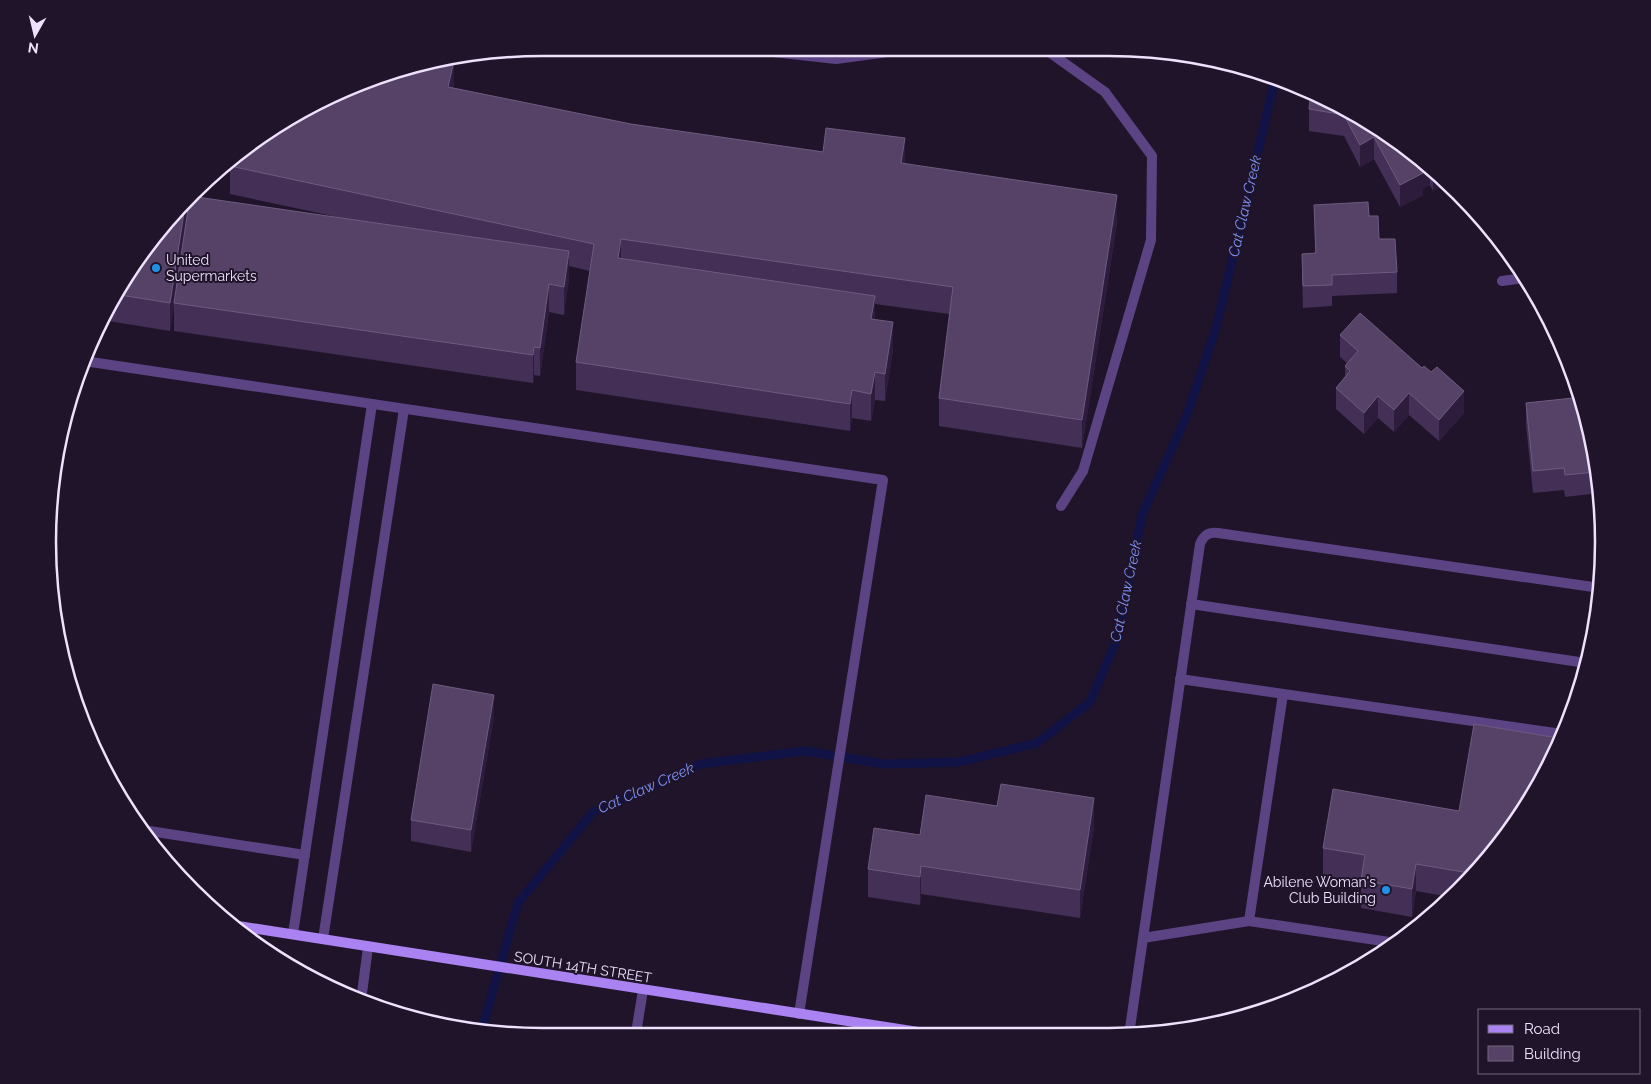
<svg xmlns="http://www.w3.org/2000/svg" width="1651" height="1084" viewBox="0 0 1651 1084" font-family="Raleway,sans-serif">
  <rect width="100%" height="100%" fill="#20142a"/>
  <g fill="none" stroke-linecap="round" stroke-linejoin="round">
    <!-- stream -->
    <path stroke="#111346" stroke-width="9" d="M481 1032 518 903 593 812 700 764 805 751 884 764 959 762 1037 743 1090 702 1118 637 1142 515 1187 415 1216 328 1275 79"/>
    <!-- lane -->
    <g stroke="#5c4484" stroke-width="10">
      <path d="M773 52 836 59 888 52"/>
      <path d="M1049 52 1105 92 1152 156 1151 240 1083 471 1061 506"/>
      <path d="M84 361 883 480 799 1014"/>
      <path d="M1191 604 1586 663"/>
      <path d="M1180 679 1562 734"/>
      <path d="M1283 694 1249 921 1396 943"/>
      <path d="M143 830 305 855"/>
      <path d="M293 934 372 404"/>
      <path d="M1143 938 1249 921"/>
      <path d="M323 939 404 409"/>
      <path d="M361 1001 368 947"/>
      <path d="M1129 1035 1200 544C1204 535 1208 532 1218 533L1600 588"/>
    </g>
    <!-- street -->
    <g stroke="#5c4484" stroke-width="10">
      <path d="M1502 281 1524 278"/>
      <path d="M636 1033 643 990"/>
    </g>
    <!-- secondary -->
    <path stroke="#aa82f2" stroke-width="10" d="M232 925 931 1034"/>
  </g>
  <!-- wall -->
  <g fill="#442f56">
    <path d="M454 88 631 124 905 163 1117 223 1082 448 939 426V398L949 314 875 304V319L893 350 885 401 875 400 871 421 852 418 850 431 576 390V362L590 271 569 266V278L564 315 549 312 540 376 534 375 533 383 174 331V303L177 285 170 331 102 320 114 295 150 241 191 194V196L342 218 230 194V166Z"/>
    <path d="M1327 98 1435 170 1433 191 1430 185 1423 188V195L1400 207 1374 159 1360 167 1344 136 1309 131V109Z"/>
    <path d="M1314 205 1369 216 1379 239 1397 272V293L1332 296V306L1303 308 1302 276V254L1315 253Z"/>
    <path d="M1340 335 1464 413 1439 441 1409 415 1394 432 1378 418 1364 434 1336 409V388L1345 377V366L1347 363 1340 357Z"/>
    <path d="M1574 380 1587 414 1599 488V493L1565 497 1564 490 1533 493 1526 424V403L1572 398V393L1575 392Z"/>
    <path d="M494 716 471 852 411 841V820Z"/>
    <path d="M1558 744 1481 868 1450 897 1416 891 1412 917 1361 908V882L1323 876V848L1459 811Z"/>
    <path d="M1094 826 1080 918 921 894 920 905 868 897V869L920 835Z"/>
  </g>
  <!-- shaded-wall -->
  <g fill="#2e1c3d">
    <path d="M454 61V88L448 87Z"/>
    <path d="M1374 137V159L1360 167V145Z"/>
    <path d="M905 138V166L901 163Z"/>
    <path d="M1427 165 1430 167V185L1423 188V195L1400 207V185L1421 168Z"/>
    <path d="M1433 169 1435 170 1448 184 1433 191Z"/>
    <path d="M191 194 170 331V303L186 200Z"/>
    <path d="M1117 195V223L1082 448V420Z"/>
    <path d="M621 239V267L618 258Z"/>
    <path d="M569 251V278L564 315V287Z"/>
    <path d="M549 284V312L540 376V348Z"/>
    <path d="M875 296V324L871 319Z"/>
    <path d="M893 322V350L885 401V374Z"/>
    <path d="M534 347V375L533 383V355Z"/>
    <path d="M875 372V400L871 421V394Z"/>
    <path d="M852 390V418L850 431V404Z"/>
    <path d="M1464 391V413L1439 441V420Z"/>
    <path d="M1409 393V415L1394 432V410Z"/>
    <path d="M1378 396V418L1364 434V413Z"/>
    <path d="M494 695V716L471 852V830Z"/>
    <path d="M1094 798V826L1080 918V890Z"/>
    <path d="M1416 864V891L1412 917V889Z"/>
    <path d="M921 866V894L920 905V877Z"/>
  </g>
  <!-- building -->
  <g fill="#564267" stroke="#6e5b7f">
    <path d="M447 59 454 61 448 87 631 124 823 152 826 128 905 138 901 163 1117 195 1082 420 939 398 953 287 621 239 618 258 875 296 871 319 893 322 885 374 875 372 871 394 852 390 850 404 576 362 594 244 230 166 232 160 267 131 383 74Z"/>
    <path d="M1311 92 1327 98 1427 165 1421 168 1423 173 1400 185 1374 137 1360 145 1344 115 1309 109Z"/>
    <path d="M190 196 569 251 564 287 549 284 540 348 534 347 533 355 174 303Z"/>
    <path d="M186 200 170 303 114 294 150 241Z"/>
    <path d="M1368 202 1369 216H1378L1379 239H1395L1397 272 1332 275V285L1303 286 1302 254 1316 253 1314 205Z"/>
    <path d="M1360 313 1422 368 1424 366 1431 372 1437 367 1464 391 1439 420 1409 393 1394 410 1378 396 1364 413 1336 388 1350 371 1345 366 1358 351 1340 335Z"/>
    <path d="M1577 388 1587 414 1596 472 1565 475 1564 468 1533 471 1526 403 1573 398 1572 393 1577 392Z"/>
    <path d="M433 684 494 695 471 830 411 820Z"/>
    <path d="M1474 724 1558 738 1556 748 1537 789 1481 868 1475 874 1416 864 1412 889 1361 880 1365 855 1323 848 1333 789 1459 811Z"/>
    <path d="M1001 784 1094 798 1080 890 921 866 920 877 868 869 874 828 920 835 926 795 997 806Z"/>
  </g>
  <!-- markers -->
  <g fill="#2191e8" stroke="#20142a" stroke-width="2">
    <circle cx="156" cy="268" r="5"/>
    <circle cx="1386" cy="890" r="5"/>
  </g>
  <g text-anchor="middle" stroke-width="4" stroke-linejoin="round" paint-order="stroke">
    <!-- poi labels -->
    <g font-size="14" fill="#ede1fc" stroke="#20142a" text-anchor="start">
      <text x="166" y="265">United<tspan x="166" dy="16">Supermarkets</tspan></text>
      <text x="1376" y="887" text-anchor="end">Abilene Woman's<tspan x="1376" dy="16">Club Building</tspan></text>
    </g>
    <!-- street labels -->
    <g font-size="14" fill="#ede1fc" stroke="#20142a">
      <text transform="translate(583 967) rotate(9)" y="5">SOUTH 14TH STREET</text>
    </g>
    <!-- water labels -->
    <g font-size="15" font-style="italic" fill="#7a91f1" stroke="#20142a">
      <text transform="translate(1245 206) rotate(-77)" y="5">Cat Claw Creek</text>
      <text transform="translate(1126 591) rotate(-78)" y="5">Cat Claw Creek</text>
      <text transform="translate(646 788) rotate(-24)" y="5">Cat Claw Creek</text>
    </g>
  </g>
  <!-- crop -->
  <path d="M0 0H1651V1084H0ZM542 56H1109A486 486 0 0 1 1595 542V542A486 486 0 0 1 1109 1028H542A486 486 0 0 1 56 542V542A486 486 0 0 1 542 56Z" fill="#20142a" fill-rule="evenodd"/>
  <path fill="none" stroke="#ede1fc" stroke-width="2.5" d="M542 56H1109A486 486 0 0 1 1595 542V542A486 486 0 0 1 1109 1028H542A486 486 0 0 1 56 542V542A486 486 0 0 1 542 56Z"/>
  <!-- legend -->
  <rect x="1478" y="1009" width="162" height="65" fill="#20142a" stroke="#72667e"/>
  <rect x="1488" y="1025" width="25" height="8" fill="#aa82f2" stroke="#72667e"/>
  <text x="1524" y="1034" font-size="15" fill="#ede1fc">Road</text>
  <rect x="1488" y="1046" width="25" height="15" fill="#564267" stroke="#72667e"/>
  <text x="1524" y="1059" font-size="15" fill="#ede1fc">Building</text>
  <!-- north arrow -->
  <g transform="translate(35 35) rotate(188)" stroke="#20142a" stroke-width="4" paint-order="stroke">
  <path d="M0-4L9 19L0 12L-9 19Z" fill="#ede1fc"/>
  <text y="-8" font-size="14" font-weight="bold" text-anchor="middle" fill="#ede1fc">N</text>
  </g>
</svg>
